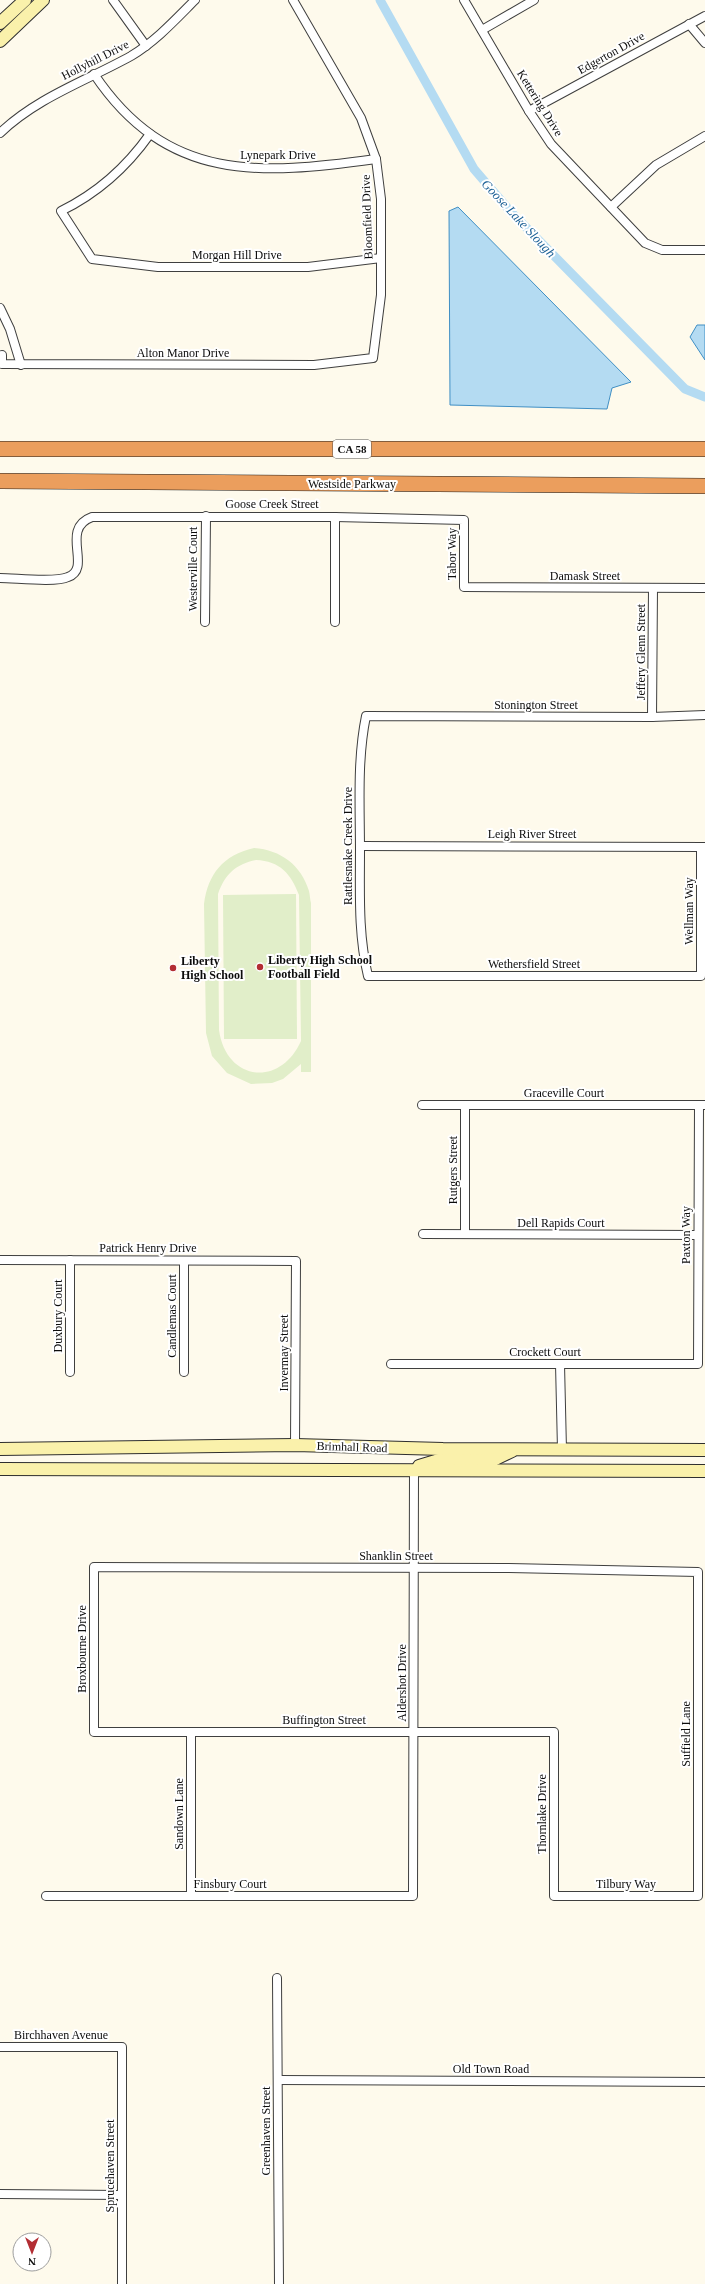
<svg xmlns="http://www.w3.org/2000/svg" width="705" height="2284" viewBox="0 0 705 2284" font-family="Georgia,serif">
  <rect width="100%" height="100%" fill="#fefaec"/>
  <!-- pitch -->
  <g fill="#e1eec9" fill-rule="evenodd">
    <path d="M254 848C281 850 301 865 309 891 310 895 310 900 311 903V1072H301V1064L283 1079 272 1083 251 1084 227 1073 212 1056 206 1033 204 904C208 874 223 855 254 848ZM256 860C280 861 291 874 299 895L301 1041C280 1088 226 1081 219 1030L218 894C225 874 236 864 256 860Z"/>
    <path d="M296 894 297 1039H224L223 895Z"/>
  </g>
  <!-- water -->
  <g fill="#b4dbf2" stroke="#408fc4">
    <path d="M458 207 631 382 612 388 607 409 450 405 449 211Z"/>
    <path d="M697 325H705V360L690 337Z"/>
  </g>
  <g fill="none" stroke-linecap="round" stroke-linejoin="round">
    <!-- canal -->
    <path stroke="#b4dbf2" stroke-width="9" d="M380 0 474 169 510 211 685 389 705 397"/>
    <!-- street casing -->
    <g stroke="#3f3f3f" stroke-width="10">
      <g id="street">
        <path d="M113 0 146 46"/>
        <path d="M464 0 529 111 551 144 645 243 662 250H705"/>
        <path d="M689 24 705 43"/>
        <path d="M482 30 534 0"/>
        <path d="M94 74C167 183 260 175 376 159"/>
        <path d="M529 111 705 16"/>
        <path d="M0 133C38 97 86 81 131 56 156 41 175 20 195 0"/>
        <path d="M150 134C126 168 98 193 61 211L92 259 158 267H308L381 258"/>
        <path d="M611 207 656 165 705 136"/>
        <path d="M0 308 10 329 21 365"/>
        <path d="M2 355V364L314 365 373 358 381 295V199L376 159 361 118 293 0"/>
        <path d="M0 578C16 578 55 583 68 577 93 568 59 529 92 517H335L464 520V587L705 588"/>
        <path d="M205 622 206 516"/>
        <path d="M335 622V517"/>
        <path d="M652 717 653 588"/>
        <path d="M360 846 705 847"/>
        <path d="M701 847V976H368C358 934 360 893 360 851 360 806 357 760 366 716L652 717 705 715"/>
        <path d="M422 1105H705"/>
        <path d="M423 1234 698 1235"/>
        <path d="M465 1234V1105"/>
        <path d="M0 1260 296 1261 295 1445"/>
        <path d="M391 1364H698L699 1105"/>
        <path d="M560 1364 562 1450"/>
        <path d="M70 1372V1260"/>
        <path d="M184 1372V1261"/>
        <path d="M94 1567 509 1568 698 1572V1896H554V1732H94Z"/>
        <path d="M46 1896H413L414 1470"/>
        <path d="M191 1896V1732"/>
        <path d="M277 1978 279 2284"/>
        <path d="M0 2047H122V2284"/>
        <path d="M278 2080 705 2082"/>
        <path d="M0 2194 122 2195"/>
      </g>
    </g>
    <!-- secondary casing -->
    <g stroke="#2e2e2e" stroke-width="14">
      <g id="secondary">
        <path d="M0 23 25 0"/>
        <path d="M0 41 43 0"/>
        <path d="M0 1449 295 1445 443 1449 705 1450"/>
        <path d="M419 1466 439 1460 491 1461 512 1451"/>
        <path d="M0 1469 705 1471"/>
      </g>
    </g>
    <!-- highway casing -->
    <g stroke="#1d1d1d" stroke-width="16">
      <g id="highway">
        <path d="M0 449H705"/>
        <path d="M0 481 705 486"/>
      </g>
    </g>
    <!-- street -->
    <use href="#street" stroke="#fff" stroke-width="8"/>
    <!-- secondary -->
    <use href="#secondary" stroke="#faf1ab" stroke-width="12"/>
    <!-- highway -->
    <use href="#highway" stroke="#eb9e5d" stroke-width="15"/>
  </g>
  <!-- markers -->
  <g fill="#b32d33" stroke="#fff" stroke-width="1.5">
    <circle cx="260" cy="967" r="4"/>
    <circle cx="173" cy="968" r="4"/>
  </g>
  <g text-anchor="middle" stroke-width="4" stroke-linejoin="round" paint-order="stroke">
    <!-- shield labels -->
    <rect fill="#fff" stroke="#555" stroke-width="1" x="333" y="440" width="38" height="18" rx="3"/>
    <g font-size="11" font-weight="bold" fill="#0c0c0c">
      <text x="352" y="453">CA 58</text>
    </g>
    <!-- street labels -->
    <g font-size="12" fill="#0c0c0c" stroke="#fff">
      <text transform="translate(611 53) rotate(-29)" y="4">Edgerton Drive</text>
      <text transform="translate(95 60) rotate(-27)" y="4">Hollyhill Drive</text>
      <text transform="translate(540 103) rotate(58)" y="4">Kettering Drive</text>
      <text x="278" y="159">Lynepark Drive</text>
      <text transform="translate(367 217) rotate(-92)" y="4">Bloomfield Drive</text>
      <text x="237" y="259">Morgan Hill Drive</text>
      <text x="183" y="357">Alton Manor Drive</text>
      <text x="352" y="488">Westside Parkway</text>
      <text x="272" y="508">Goose Creek Street</text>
      <text transform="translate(452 554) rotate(-90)" y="4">Tabor Way</text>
      <text transform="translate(193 569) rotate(-90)" y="4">Westerville Court</text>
      <text x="585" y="580">Damask Street</text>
      <text transform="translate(641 652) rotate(-90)" y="4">Jeffery Glenn Street</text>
      <text x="536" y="709">Stonington Street</text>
      <text x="532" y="838">Leigh River Street</text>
      <text transform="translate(348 846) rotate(-90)" y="4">Rattlesnake Creek Drive</text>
      <text transform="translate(689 911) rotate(-90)" y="4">Wellman Way</text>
      <text x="534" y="968">Wethersfield Street</text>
      <text x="564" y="1097">Graceville Court</text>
      <text transform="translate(453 1170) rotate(-90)" y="4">Rutgers Street</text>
      <text x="561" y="1227">Dell Rapids Court</text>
      <text transform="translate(686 1235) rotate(-90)" y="4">Paxton Way</text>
      <text x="148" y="1252">Patrick Henry Drive</text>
      <text transform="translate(58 1316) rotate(-90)" y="4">Duxbury Court</text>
      <text transform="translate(172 1316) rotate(-90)" y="4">Candlemas Court</text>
      <text x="545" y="1356">Crockett Court</text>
      <text transform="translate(284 1353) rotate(-90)" y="4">Invermay Street</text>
      <text transform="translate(352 1447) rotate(2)" y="4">Brimhall Road</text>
      <text x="396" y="1560">Shanklin Street</text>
      <text transform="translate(82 1649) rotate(-90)" y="4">Broxbourne Drive</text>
      <text transform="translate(402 1683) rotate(-90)" y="4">Aldershot Drive</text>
      <text x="324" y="1724">Buffington Street</text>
      <text transform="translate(686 1734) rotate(-90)" y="4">Suffield Lane</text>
      <text transform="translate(179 1814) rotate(-90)" y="4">Sandown Lane</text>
      <text transform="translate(542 1814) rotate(-90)" y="4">Thornlake Drive</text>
      <text x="230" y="1888">Finsbury Court</text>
      <text x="626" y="1888">Tilbury Way</text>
      <text x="61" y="2039">Birchhaven Avenue</text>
      <text x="491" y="2073">Old Town Road</text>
      <text transform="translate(266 2131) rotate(-90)" y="4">Greenhaven Street</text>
      <text transform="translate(110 2166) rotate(-90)" y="4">Sprucehaven Street</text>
    </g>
    <!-- poi labels -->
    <g font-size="12" font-weight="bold" fill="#0c0c0c" stroke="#fff" text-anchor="start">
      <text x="268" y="964">Liberty High School<tspan x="268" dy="14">Football Field</tspan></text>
      <text x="181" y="965">Liberty<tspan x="181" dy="14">High School</tspan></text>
    </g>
    <!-- water labels -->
    <g font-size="13" font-style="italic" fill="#1d6196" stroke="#fff">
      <text transform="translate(519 218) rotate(47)" y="5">Goose Lake Slough</text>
    </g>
  </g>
  <!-- north arrow -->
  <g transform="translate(32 2252) rotate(180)"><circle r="19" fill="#ffffff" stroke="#9e9e9e"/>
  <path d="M0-3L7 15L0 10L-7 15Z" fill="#b32d33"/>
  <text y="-6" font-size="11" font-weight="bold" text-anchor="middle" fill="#0c0c0c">N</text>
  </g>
</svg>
